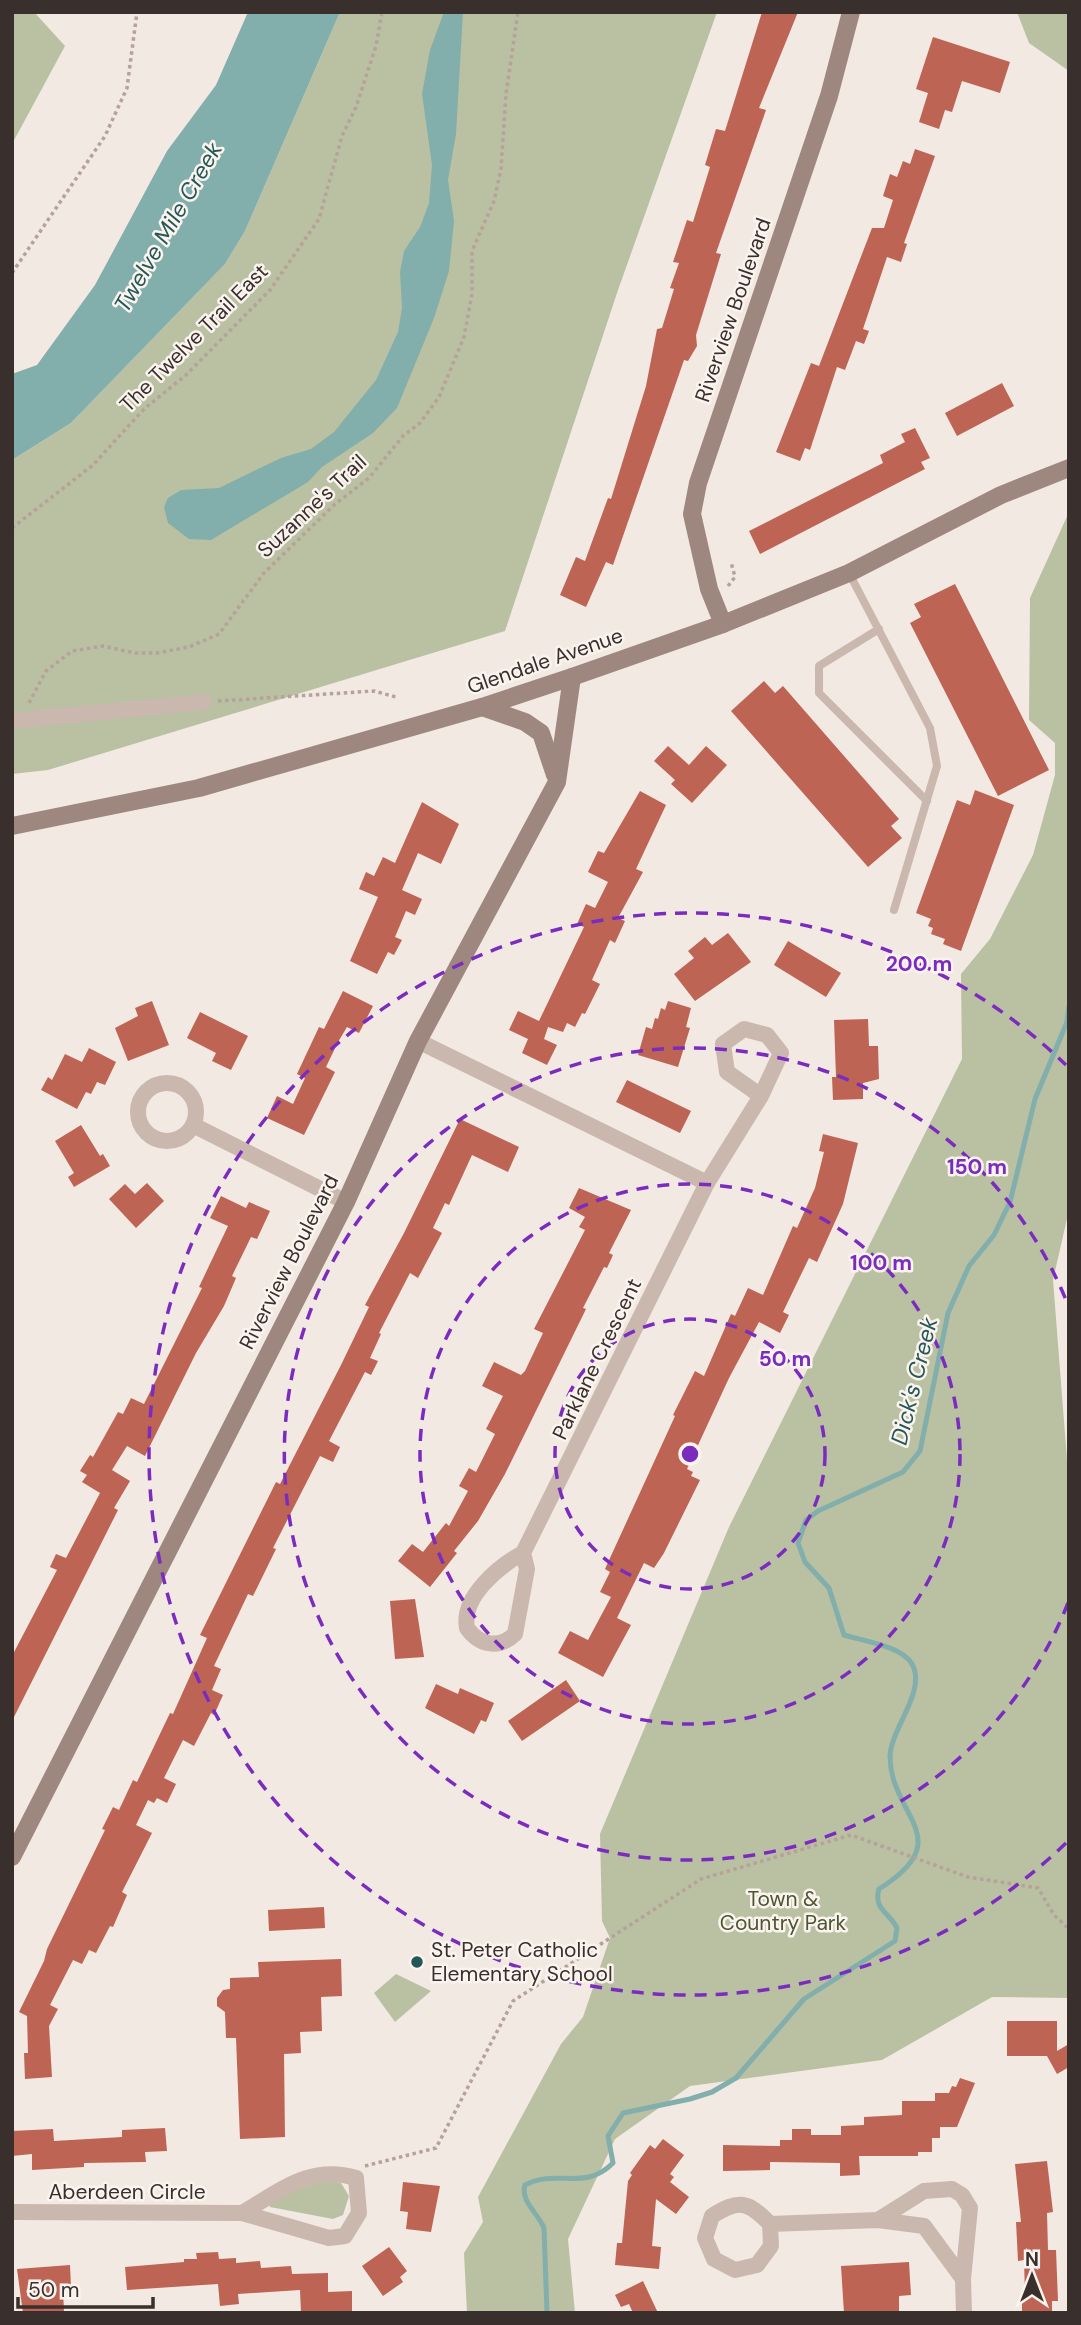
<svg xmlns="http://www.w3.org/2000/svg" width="1081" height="2325" viewBox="0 0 1081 2325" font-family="'DM Sans',sans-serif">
  <rect width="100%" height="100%" fill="#f2e9e2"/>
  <!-- green -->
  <g fill="#b9c1a2">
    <path d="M12 12H34L65 46 12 144Z"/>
    <path d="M340 12H717L618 290 505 631 48 770 12 774V460L71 423 225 264 245 231Z"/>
    <path d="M1017 12H1069V71L1029 43Z"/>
    <path d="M1069 512V1210L1053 1280 1069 1485V1998L992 1997 882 2060 690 2086 615 2139 568 2239 575 2313H467L464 2253 483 2222 478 2197 561 2044 583 2017 610 1938 602 1921 600 1834 729 1527 962 1059 961 974 990 939 1033 855 1055 775V743L1029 720 1030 598Z"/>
    <path d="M396 1974 431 1991 395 2022 374 1993Z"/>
    <path d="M326 2180 341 2183 349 2196 343 2215 333 2219 270 2207 269 2202 277 2196Z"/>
  </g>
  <!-- water -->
  <g fill="#82aeac">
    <path d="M248 12H340L245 231 225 264 71 423 12 460V374L37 365 95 285 167 151 216 85Z"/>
    <path d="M444 12H463L456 134 448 180 454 221 449 271 434 318 397 408 373 433 322 467 308 482 211 540 189 539 168 523 164 507 168 498 181 490 219 488 281 458 311 449 334 432 376 380 398 332 402 308 400 272 404 251 420 227 429 203 432 165 422 94 430 50Z"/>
  </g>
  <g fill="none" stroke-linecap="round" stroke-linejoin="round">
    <!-- stream -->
    <path stroke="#82aeac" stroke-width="5" d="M547 2313 544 2228C538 2213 520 2201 525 2185 558 2168 584 2192 613 2163L608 2136 623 2113 690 2099 712 2092 736 2078 804 1999 895 1941 897 1928C889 1912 873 1909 879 1889 960 1838 890 1817 890 1756 891 1728 927 1691 912 1664 902 1646 863 1641 844 1635L829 1588 805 1562 798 1543 806 1520 818 1511 903 1472 920 1451 948 1313 969 1266 994 1235 1010 1202 1035 1099 1067 1022 1069 1006"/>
  </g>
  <!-- building -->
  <g fill="#be6454">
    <path d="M762 12H798L759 108 766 110 716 253 721 254 696 335 697 346 688 361 684 360 613 565 606 562 586 607 560 595 576 557 585 561 608 498 611 499 646 386 657 329 662 328 674 289 670 288 679 263 673 262 687 220 693 222 710 167 705 165 716 129 725 131Z"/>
    <path d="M933 37 1010 62 1000 93 962 81 952 112 945 110 939 129 919 122 928 93 916 89Z"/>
    <path d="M915 149 935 156 904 243 907 244 901 262 887 257 863 329 869 331 864 344 856 341 845 370 837 367 810 450 805 448 800 461 776 452 811 363 819 366 872 228H884L893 200 883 196 890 174 897 177 903 161 910 164Z"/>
    <path d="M1002 383 1014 406 957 436 945 413Z"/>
    <path d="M915 428 930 458 921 462 925 469 760 554 749 531 883 463 880 455 905 442 901 434Z"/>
    <path d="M955 584 1049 770 998 796 910 623 921 617 914 604Z"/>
    <path d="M764 681 775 693 783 686 899 819 891 826 902 838 868 867 731 711Z"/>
    <path d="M668 746 689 765 706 746 727 765 692 803 671 784 675 780 654 761Z"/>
    <path d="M975 790 1014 805 961 951 943 944 945 939 931 934 933 928 928 926 931 919 916 913 957 800 970 805Z"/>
    <path d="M640 791 666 805 636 869 643 872 618 918 625 921 615 943 610 940 592 980 600 984 585 1014 582 1013 575 1027 567 1023 563 1032 548 1027 544 1039 557 1045 547 1065 522 1053 528 1039 509 1030 518 1011 539 1021 584 927 577 924 586 904 595 908 608 882 588 872 598 851 604 853Z"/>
    <path d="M422 802 459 824 441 864 418 853 402 890 422 899 415 915 406 911 395 937 402 940 394 955 388 952 377 974 350 961 378 897 359 889 366 872 374 876 383 857 395 863Z"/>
    <path d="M728 933 751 962 695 1001 674 974 694 958 688 951 705 937 712 945Z"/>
    <path d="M788 941 841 973 826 997 774 965Z"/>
    <path d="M343 991 373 1006 359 1033 347 1027 338 1042 326 1067 335 1072 304 1135 267 1118 277 1096 293 1104 305 1078 297 1074 319 1027 324 1029Z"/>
    <path d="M152 1001 169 1045 128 1061 115 1028 138 1016 135 1008Z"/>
    <path d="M668 1001 691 1008 686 1027 690 1028 678 1067 638 1055 646 1027 652 1029 655 1018 658 1019 661 1008 665 1010Z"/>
    <path d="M200 1012 248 1036 231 1070 212 1061 216 1053 187 1038Z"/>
    <path d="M868 1019 869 1046H878L879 1079 863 1083V1099L833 1100 832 1077H836L834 1020Z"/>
    <path d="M89 1048 116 1062 105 1085 97 1082 91 1094 86 1092 77 1109 41 1090 48 1077 52 1080 65 1054 82 1062Z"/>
    <path d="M627 1080 691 1111 680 1133 616 1102Z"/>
    <path d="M460 1119 519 1147 508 1172 472 1155 449 1205 445 1203 433 1228 442 1233 418 1278 410 1273 379 1333 381 1334 370 1358 378 1361 371 1375 365 1372 329 1441 340 1447 333 1462 320 1456 273 1548 276 1549 253 1596 248 1594 214 1666 221 1669 212 1690 223 1695 214 1715 211 1713 194 1746 183 1740 164 1778 176 1784 167 1803 157 1798 154 1803 148 1800 136 1825 152 1833 122 1892 127 1895 113 1927 110 1926 96 1953 89 1950 82 1964 73 1960 50 2005 58 2009 49 2026 52 2077 25 2079 24 2053H28L27 2016 19 2012 44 1961 47 1949 105 1830 102 1829 113 1807 119 1810 133 1780 137 1782 170 1713 173 1714 207 1638 200 1635 276 1482 280 1484 341 1365 369 1307 365 1305 404 1233Z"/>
    <path d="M81 1125 100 1156 103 1154 110 1166 74 1187 68 1177 74 1173 55 1141Z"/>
    <path d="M823 1134 858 1143 843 1204 817 1262 809 1258 783 1312 789 1315 780 1333 759 1322 729 1378 687 1469 693 1472 691 1476 700 1480 664 1553 654 1568 644 1563 617 1618 631 1625 603 1677 558 1653 570 1631 588 1640 611 1597 600 1592 610 1572 605 1569 675 1416 673 1415 695 1371 704 1376 731 1314 735 1316 748 1288 763 1295 793 1226 797 1228 815 1188 824 1152 819 1151Z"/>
    <path d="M147 1183 164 1201 136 1228 109 1199 125 1184 135 1194Z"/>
    <path d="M579 1188 631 1210 609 1253 613 1255 607 1268 604 1267 583 1308 586 1309 505 1474 478 1521 454 1551 457 1553 430 1587 398 1561 412 1544 423 1552 446 1523 449 1526 468 1491 459 1486 469 1468 476 1472 495 1434 486 1429 503 1396 482 1386 494 1362 521 1375 525 1371 543 1333 534 1329 585 1230 579 1227 585 1217 569 1208Z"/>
    <path d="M221 1196 246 1208 249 1202 270 1211 257 1239 251 1237 232 1276 236 1278 224 1306 196 1353 145 1456 127 1446 112 1470 130 1481 114 1508 118 1510 12 1721V1656L57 1570 50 1567 56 1554 66 1558 100 1493 82 1482 87 1475 80 1471 90 1455 93 1457 118 1412 123 1414 131 1398 144 1404 202 1288 199 1287 228 1226 210 1218Z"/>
    <path d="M415 1599 424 1657 395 1659 390 1601Z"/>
    <path d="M566 1680 580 1701 522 1741 508 1721Z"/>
    <path d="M436 1684 458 1694 460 1688 494 1703 486 1722 481 1720 474 1734 425 1708Z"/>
    <path d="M324 1907 325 1928 269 1931 268 1910Z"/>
    <path d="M341 1959 342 1996 321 1997 322 2031 300 2032 301 2053 284 2054 285 2137 240 2139 236 2038H226L225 2012 217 2006V1998L223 1990 230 1989V1978L259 1977 258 1962Z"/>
    <path d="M1007 2021H1057V2051L1069 2044V2067L1057 2074 1047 2056H1007Z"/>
    <path d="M960 2078 975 2083 957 2127H940V2138H932V2152H918V2156H859L860 2175 840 2176V2163L770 2162V2170L723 2171V2145L780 2146V2140H792V2129H811V2135H841V2126L864 2125V2117L902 2115V2101H935V2093H949L952 2086 956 2087Z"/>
    <path d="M165 2128 167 2151 145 2152 146 2162 84 2163V2167L32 2170V2154L12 2156V2131L53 2129 54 2141 122 2137V2130Z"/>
    <path d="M663 2139 684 2155 670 2174 674 2177 670 2182 689 2197 676 2214 656 2199 652 2246 661 2247 659 2269 615 2265 617 2243H622L628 2181 632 2175 630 2173 650 2145 655 2149Z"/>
    <path d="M1047 2161 1053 2212 1047 2213 1048 2250H1056L1058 2301H1052V2313H1022V2295H1025L1024 2260 1018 2261 1016 2222H1021L1015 2164Z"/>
    <path d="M403 2182 440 2186 431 2232 406 2229 408 2212 400 2211Z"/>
    <path d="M389 2247 407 2271 400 2277 403 2282 383 2296 362 2266Z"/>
    <path d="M218 2252 219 2259 236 2258V2263L260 2261 261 2268 291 2266 292 2274 328 2273V2292L352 2291V2313H301L300 2290 238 2294 239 2304 220 2306 218 2284 127 2290 125 2267 184 2262V2259H197L196 2253Z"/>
    <path d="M909 2262 911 2295 899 2296V2313H844L841 2266Z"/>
    <path d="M70 2265 71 2287 63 2288 64 2313H23L17 2269Z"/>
    <path d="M643 2281 658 2313H633L629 2304 621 2307 615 2295Z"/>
  </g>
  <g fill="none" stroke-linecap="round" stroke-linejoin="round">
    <!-- path -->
    <g stroke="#b6a298" stroke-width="3.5" stroke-dasharray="3.5 3.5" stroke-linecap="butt">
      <path d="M12 273 105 136 127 88 137 12"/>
      <path d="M12 528 93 465 144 409 186 375 270 290 319 219 342 136 356 107 376 46 382 12"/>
      <path d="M728 586 735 577 731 562"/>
      <path d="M218 701 374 691 396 697"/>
      <path d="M29 703 46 671 72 651 103 646 135 653H157L189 647 219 634 264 573 334 505 369 478 403 436 420 423 439 397 464 337 472 294V251L494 201 501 169 506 94 518 12"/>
      <path d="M365 2166 436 2148 513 2001 701 1879 851 1835 968 1877 1038 1888 1054 1915 1069 1929"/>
    </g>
    <!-- lane -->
    <g stroke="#cab8ae" stroke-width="8">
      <path d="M849 573 930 728 937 766 894 910"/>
      <path d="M879 629 819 666V693L927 801"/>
    </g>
    <!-- street -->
    <g stroke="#cab8ae" stroke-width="16">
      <path d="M12 721 204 702"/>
      <path d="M418 1041 707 1183"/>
      <circle cx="167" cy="1112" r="29"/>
      <path d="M193 1125 346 1202"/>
      <path d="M523 1553 527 1569 515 1634C499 1649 480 1646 467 1628 461 1597 499 1566 523 1553L707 1183 761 1096 781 1053 767 1035 744 1029 723 1044 727 1072 761 1096"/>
      <path d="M12 2212 242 2213 329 2238 345 2236 359 2213 356 2178C310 2164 280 2191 242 2213"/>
      <path d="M878 2220 924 2191 952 2189 962 2195 970 2208 963 2279 964 2313"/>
      <path d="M770 2224 771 2246 757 2265 735 2270 714 2259 705 2238 712 2216C739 2199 748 2201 770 2224L878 2220 924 2226 963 2279"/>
    </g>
    <!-- secondary -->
    <g stroke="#9e877f" stroke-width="18">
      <path d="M723 624 709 589 692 514 698 483 829 96 851 12"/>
      <path d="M482 707 525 722 541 733 555 775"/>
      <path d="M12 826 199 788 482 707 572 677 723 624 849 573 1001 495 1069 468"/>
      <path d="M12 1857 346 1202 418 1041 557 782 572 677"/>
    </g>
  </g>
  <!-- distance rings -->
  <g fill="none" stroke="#7b2cbf" stroke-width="3.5" stroke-dasharray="12 9">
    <circle cx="690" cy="1454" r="135"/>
    <circle cx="690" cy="1454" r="270"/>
    <path d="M1068 1603A406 406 0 1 1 1068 1305"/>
    <path d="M1066 1843A541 541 0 1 1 1066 1065"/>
  </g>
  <!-- markers -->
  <circle fill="#235857" stroke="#faf3ee" stroke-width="2.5" cx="417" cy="1962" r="7"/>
  <g text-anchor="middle" stroke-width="5" stroke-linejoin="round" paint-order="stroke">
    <!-- street labels -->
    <g font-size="21" fill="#392f2c" stroke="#faf3ee">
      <text transform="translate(733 310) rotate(-71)" y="7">Riverview Boulevard</text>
      <text transform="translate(194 338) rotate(-45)" y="7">The Twelve Trail East</text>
      <text transform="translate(312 506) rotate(-43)" y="7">Suzanne's Trail</text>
      <text transform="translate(545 661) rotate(-19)" y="7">Glendale Avenue</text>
      <text transform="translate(289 1262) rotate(-63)" y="7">Riverview Boulevard</text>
      <text transform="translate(597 1359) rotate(-64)" y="7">Parklane Crescent</text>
      <text x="127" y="2199">Aberdeen Circle</text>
    </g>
    <!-- park labels -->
    <g font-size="21" fill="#4c5631" stroke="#faf3ee">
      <text x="783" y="1906">Town &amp;<tspan x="783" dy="24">Country Park</tspan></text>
    </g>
    <!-- poi labels -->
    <g font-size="21" fill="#392f2c" stroke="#faf3ee" text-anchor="start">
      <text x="431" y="1957">St. Peter Catholic<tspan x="431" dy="24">Elementary School</tspan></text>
    </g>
    <!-- water labels -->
    <g font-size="23" font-style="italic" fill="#235857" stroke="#faf3ee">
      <text transform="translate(168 227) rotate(-60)" y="8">Twelve Mile Creek</text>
      <text transform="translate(914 1381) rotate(-76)" y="8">Dick's Creek</text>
    </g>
  </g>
  <circle cx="690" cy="1454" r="10" fill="#7b2cbf" stroke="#faf3ee" stroke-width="3.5"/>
  <g font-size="21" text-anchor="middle" font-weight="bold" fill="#7b2cbf" stroke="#faf3ee" stroke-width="5" stroke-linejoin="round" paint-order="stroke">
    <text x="919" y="971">200 m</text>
    <text x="977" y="1174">150 m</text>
    <text x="881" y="1270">100 m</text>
    <text x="785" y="1366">50 m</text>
  </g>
  <!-- border -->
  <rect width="1081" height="2325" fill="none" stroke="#392f2c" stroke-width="28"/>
  <!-- north arrow -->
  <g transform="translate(1032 2276)" stroke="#faf3ee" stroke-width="5" paint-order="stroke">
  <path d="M0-5L12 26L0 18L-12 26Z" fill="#392f2c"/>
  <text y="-10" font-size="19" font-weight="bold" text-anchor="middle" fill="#392f2c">N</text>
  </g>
  <!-- scale -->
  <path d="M18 2297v10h135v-10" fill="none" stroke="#392f2c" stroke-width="3.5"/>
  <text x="28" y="2297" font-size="21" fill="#392f2c" stroke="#faf3ee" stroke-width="5" paint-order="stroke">50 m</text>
</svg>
